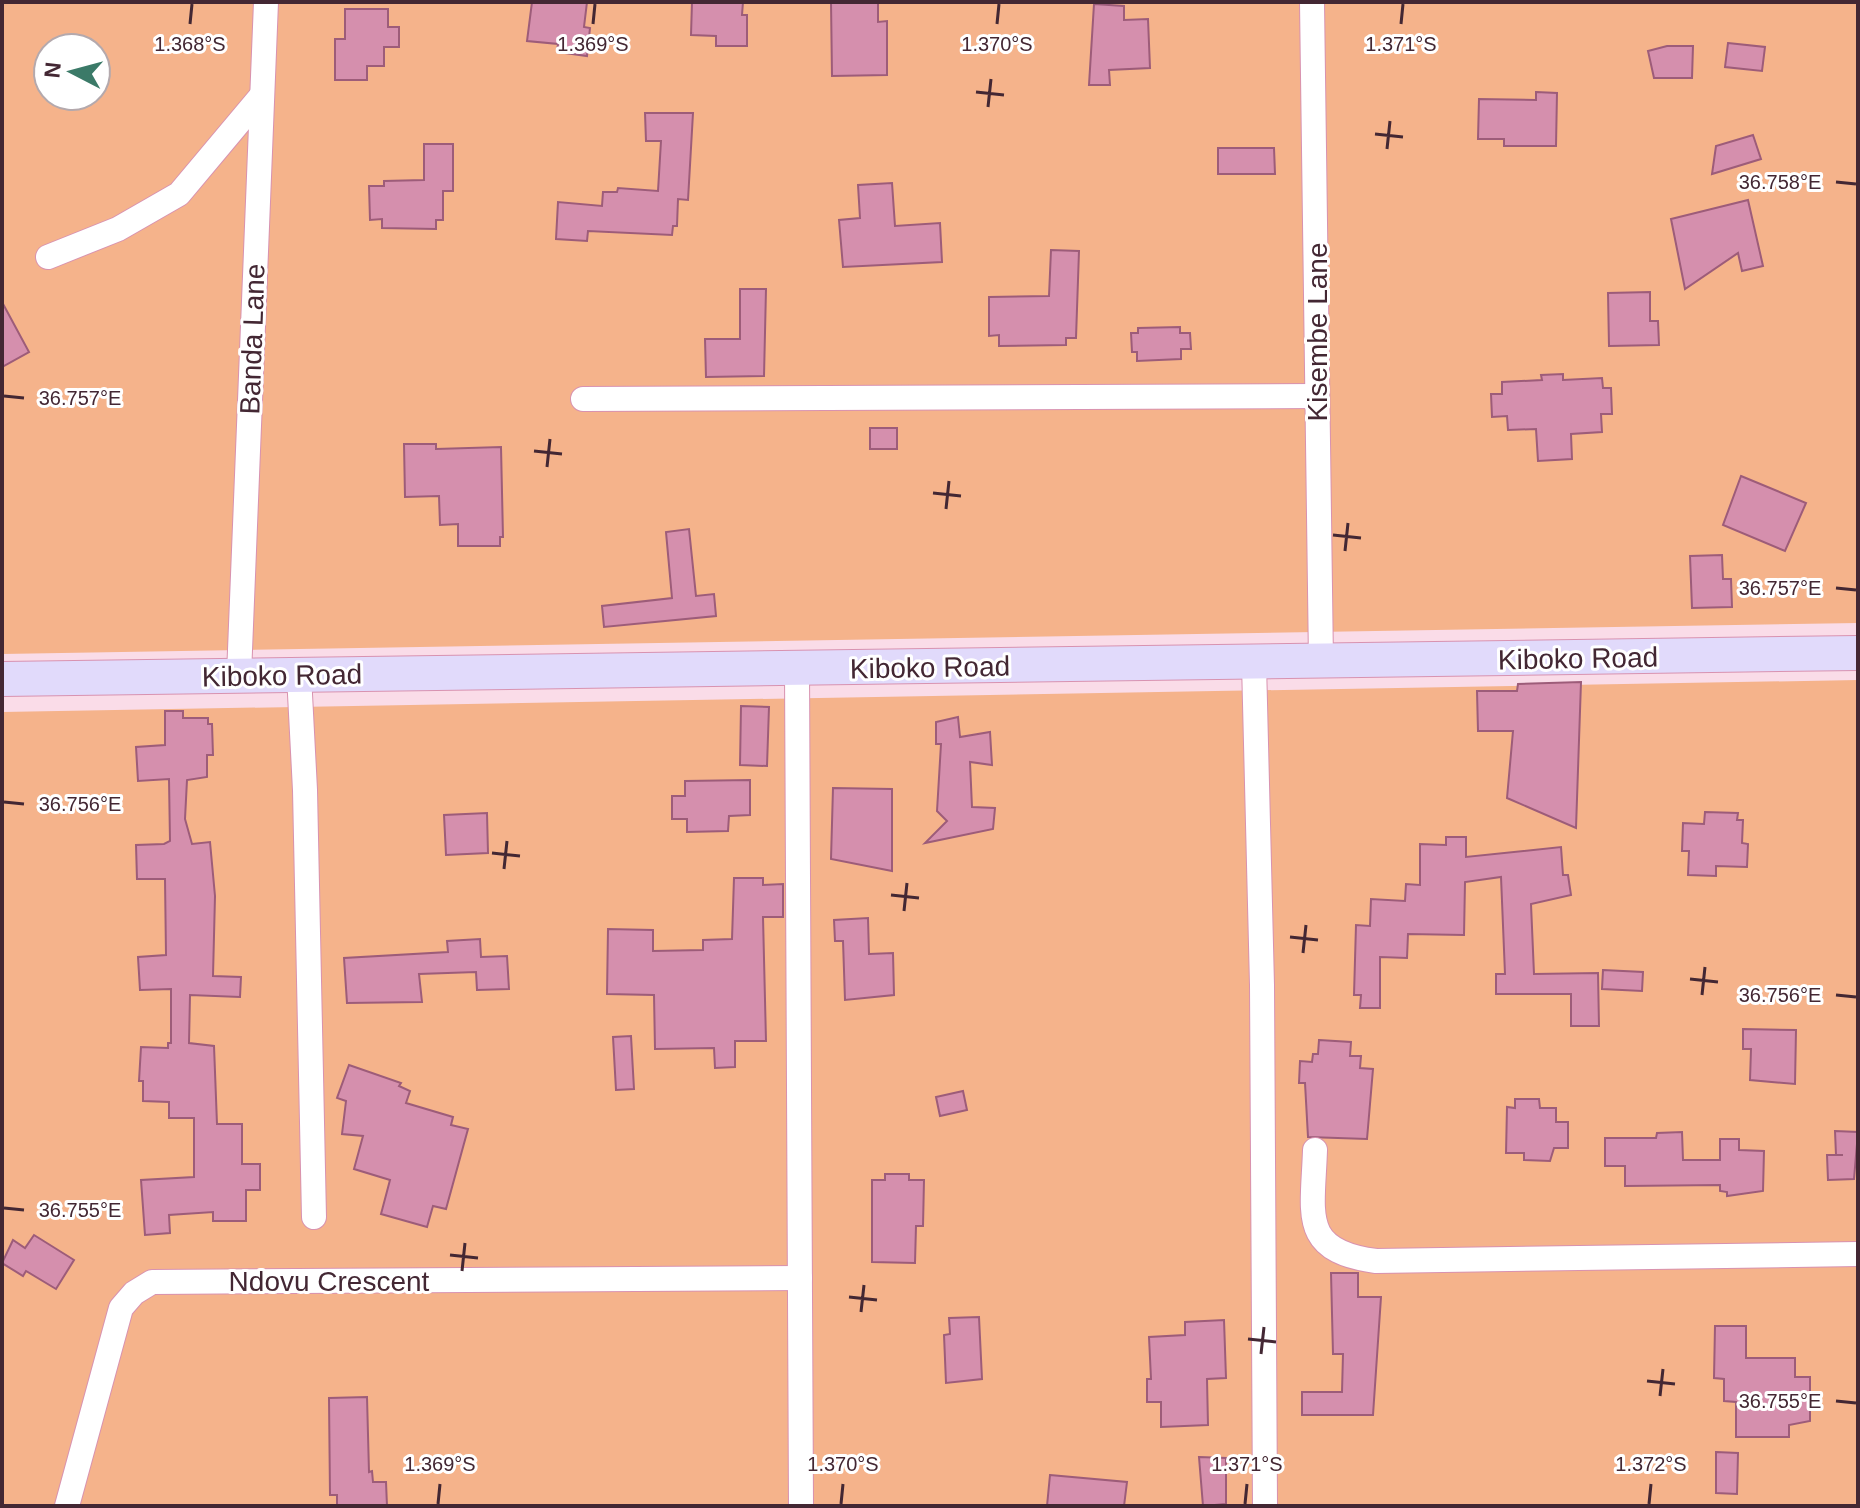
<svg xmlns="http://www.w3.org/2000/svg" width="1860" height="1508" viewBox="0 0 1860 1508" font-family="Arial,sans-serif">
  <rect width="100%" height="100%" fill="#fadce8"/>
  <!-- green -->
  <g fill="#f5b38b" fill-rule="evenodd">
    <path d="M2 2H1858V623L2 654ZM48 48H96V96H48Z"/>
    <path d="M1858 680V1506H2V712Z"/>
  </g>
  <!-- building -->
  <g fill="#d58fad" stroke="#9d5c79" stroke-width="2">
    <path d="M532 2H587L584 27 590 28 587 56 557 52 558 44 527 41Z"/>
    <path d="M692 2H743L742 15H747V46H716V36L691 35Z"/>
    <path d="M831 2H878V22L887 21V75L832 76Z"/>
    <path d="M1094 4 1124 6V20L1148 19 1150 68 1109 70 1110 85H1089Z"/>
    <path d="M345 9H388V27H399V47H384V66H367V80H335V39H345Z"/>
    <path d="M1728 43 1765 47 1762 71 1725 67Z"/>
    <path d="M1667 46H1693L1692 78H1654L1648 51Z"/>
    <path d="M1536 92 1557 93 1556 146H1504V139H1478L1479 99 1536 100Z"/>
    <path d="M645 113H693L688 200 678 199 677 226H673L672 235 588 231 587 241 556 239 558 202 602 206 603 192H617L618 188 658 191 661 141H646Z"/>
    <path d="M1753 135 1761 159 1712 174 1716 146Z"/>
    <path d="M424 144H453V191H443V220H436V229L382 228V219L370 220 369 186H384V181L424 180Z"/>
    <path d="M1218 148H1274L1275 174H1218Z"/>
    <path d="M892 183 895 226 940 223 942 262 843 267 839 220 860 218 858 185Z"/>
    <path d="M1748 200 1763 266 1742 271 1738 253 1685 289 1671 219Z"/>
    <path d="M1051 250 1079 251 1076 338H1066V345L999 346V335L989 336V297L1049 296Z"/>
    <path d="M740 289H766L764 376 706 377 705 339H740Z"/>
    <path d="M1650 292V321H1658L1659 345 1609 346 1608 293Z"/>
    <path d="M2 302 29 352 2 367Z"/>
    <path d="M1180 327V333H1190L1191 349H1181V359L1137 361V352H1132L1131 333H1138V328Z"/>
    <path d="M1563 374V380L1602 378 1603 388H1611L1612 414H1601L1602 432 1571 434 1572 459 1538 461 1536 429 1508 430 1507 416 1492 417 1491 394H1502V382L1542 380 1541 375Z"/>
    <rect x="870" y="428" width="27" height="21"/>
    <path d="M404 444H436V449L501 447 503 537H500V546H458V524L440 525 439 496 405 497Z"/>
    <path d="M1741 476 1806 503 1785 551 1723 525Z"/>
    <path d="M689 529 696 596 714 594 716 616 604 627 602 606 672 598 666 532Z"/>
    <path d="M1722 555 1723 579H1731L1732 607 1692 608 1690 556Z"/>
    <path d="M1581 682 1576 828 1507 798 1513 731H1478L1477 691H1517L1518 684Z"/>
    <path d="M741 706 769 707 767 766 740 765Z"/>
    <path d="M165 711H183V718H208V724H212L213 755H207V777L187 780 185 819 192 844 210 842 215 896 213 976 241 977 240 997 190 995 189 1043 214 1046 217 1124H242V1164H260V1190H246V1221H213V1212L169 1215 170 1233 145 1235 141 1180 194 1177V1118H169V1102L143 1101V1081H139L141 1047 168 1048V1043H171V989L140 990 138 957 166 955 165 879H137L136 845 164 844 170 841 169 779 138 781 136 747 165 745Z"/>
    <path d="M958 717 960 737 990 732 992 765 970 762 972 807 995 808 993 829 925 843 947 821 937 811 941 744H936V722Z"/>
    <path d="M750 780V815L729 816 728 831 687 832V819H672V796H685V781Z"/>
    <path d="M833 788 892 789V871L831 859Z"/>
    <path d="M1705 812 1738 813 1737 820H1743L1742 843 1748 844 1747 867 1716 866V876L1688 875 1689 851H1682L1683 823 1704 824Z"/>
    <path d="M487 813 488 853 446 855 444 815Z"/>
    <path d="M1446 837H1466V857L1561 847 1563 875H1568L1571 895 1531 904 1534 974 1598 973 1599 1026H1571V994H1496V974H1505L1501 877 1465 882 1464 935 1408 934 1407 958 1380 957V1008H1360L1361 995H1354L1356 925 1370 926 1371 899 1405 901 1406 884 1420 885V844L1446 845Z"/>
    <path d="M734 878H763V885L783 884V917H763L766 1041H735V1067L715 1068 714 1048 655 1049 654 995 607 994 608 929 653 930V951L703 950V940L732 939Z"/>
    <path d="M868 918 869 954 893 953 894 995 845 1000 843 941H835L834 920Z"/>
    <path d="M480 939 481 957 507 956 509 989 477 990 476 972 419 974 422 1002 347 1003 344 958 448 952 447 941Z"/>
    <path d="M1603 970 1643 972 1642 991 1602 989Z"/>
    <path d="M1743 1029 1796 1030 1795 1084 1750 1080 1751 1049H1743Z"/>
    <path d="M631 1036 634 1089 616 1090 613 1037Z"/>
    <path d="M1319 1040 1351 1042 1350 1056H1361L1360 1068 1373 1069 1367 1139 1308 1137 1305 1083H1299L1300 1061 1312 1062 1313 1054H1318Z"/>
    <path d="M349 1065 401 1083 399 1086 410 1091 406 1103 453 1117 451 1125 468 1129 446 1209 433 1206 427 1227 381 1214 390 1180 354 1169 363 1136 342 1134 346 1101 337 1098Z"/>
    <path d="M963 1091 967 1110 940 1116 936 1097Z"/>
    <path d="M1515 1099H1539L1540 1108H1556V1122H1568V1148H1554L1550 1161 1524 1160V1153H1506L1507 1107 1515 1108Z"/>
    <path d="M1835 1131 1858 1132 1854 1179 1828 1180 1827 1155H1843H1836Z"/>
    <path d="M1682 1132 1683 1160H1720V1139H1739V1150L1764 1151 1763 1191 1727 1196V1192L1720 1191V1185L1625 1186V1166H1605V1138H1656L1657 1133Z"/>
    <path d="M885 1174H909V1180H924L923 1226H916L915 1263 872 1262V1180H885Z"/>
    <path d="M34 1235 74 1260 56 1289 26 1271 23 1276 2 1263 13 1240 25 1248Z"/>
    <path d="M1331 1273H1358V1297H1381L1373 1415H1302V1392H1342L1343 1354H1333Z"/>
    <path d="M979 1317 982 1379 946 1383 944 1335 950 1334 949 1318Z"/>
    <path d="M1224 1320 1226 1378 1207 1379 1208 1425 1161 1427V1402H1147V1379H1151L1149 1337 1185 1335V1322Z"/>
    <path d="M1715 1326H1746V1358H1795V1377H1810V1421L1789 1425V1437H1736V1402L1724 1401V1379L1714 1378Z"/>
    <path d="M367 1397 369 1472 372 1471 373 1482H386L387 1506H337V1495H330L329 1398Z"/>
    <path d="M1716 1452 1738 1453 1737 1494 1716 1493Z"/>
    <path d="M1199 1457 1226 1458V1504L1203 1506Z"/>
    <path d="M1050 1475 1127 1482 1124 1506H1047Z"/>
  </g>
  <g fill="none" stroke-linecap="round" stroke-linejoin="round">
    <!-- street casing -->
    <g stroke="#d892b0" stroke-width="26">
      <g id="street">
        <path d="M1312 2 1321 662"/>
        <path d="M48 257 118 229 179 194 262 95"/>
        <path d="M583 399 1317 396"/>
        <path d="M1254 663 1262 985 1265 1506"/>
        <path d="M797 668 801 1506"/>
        <path d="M239 675 266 2"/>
        <path d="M299 675 305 790 314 1217"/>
        <path d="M1315 1150C1313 1214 1299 1251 1376 1261L1858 1254"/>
        <path d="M67 1506 121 1308 134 1293 152 1282 800 1278"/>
      </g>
    </g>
    <!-- secondary casing -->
    <g stroke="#d892b0" stroke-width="36">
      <path id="secondary" d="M2 679 1858 653"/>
    </g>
    <!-- street -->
    <use href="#street" stroke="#fff" stroke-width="24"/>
    <!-- secondary -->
    <use href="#secondary" stroke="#e1dafb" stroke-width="34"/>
  </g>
  <!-- ticks -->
  <path fill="none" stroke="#432733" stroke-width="3" d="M190 24 192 4M593 24 595 4M997 24 999 4M1401 24 1403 4M976 92 1004 95M988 107 991 79M1375 134 1403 137M1387 149 1390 121M1836 182 1856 184M4 396 24 398M534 451 562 454M547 467 550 439M933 493 961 496M946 509 949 481M1333 535 1361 538M1345 551 1348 523M1836 588 1856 590M4 802 24 804M492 853 520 856M504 869 507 841M891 895 919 898M904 911 907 883M1290 937 1318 940M1303 953 1306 925M1690 979 1718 982M1702 995 1705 967M1836 995 1856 997M4 1208 24 1210M450 1255 478 1258M462 1271 465 1243M849 1297 877 1300M861 1312 864 1285M1248 1339 1276 1342M1261 1354 1264 1327M1647 1381 1675 1384M1660 1396 1663 1369M1836 1401 1856 1403M438 1504 440 1484M841 1504 843 1484M1245 1504 1247 1484M1649 1504 1651 1484"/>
  <g text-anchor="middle" stroke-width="6" stroke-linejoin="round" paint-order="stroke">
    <!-- street labels -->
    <g font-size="28" fill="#432733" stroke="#fff">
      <text transform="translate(1317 332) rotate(-90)" y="10">Kisembe Lane</text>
      <text transform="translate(252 339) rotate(-88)" y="10">Banda Lane</text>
      <text transform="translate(1578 658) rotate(-1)" y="10">Kiboko Road</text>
      <text transform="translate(930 667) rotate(-1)" y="10">Kiboko Road</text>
      <text transform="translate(282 675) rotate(-1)" y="10">Kiboko Road</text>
      <text x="329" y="1291">Ndovu Crescent</text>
    </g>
  </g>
  <g font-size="20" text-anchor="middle" fill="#432733" stroke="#fff" stroke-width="6" stroke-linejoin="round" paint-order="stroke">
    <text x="190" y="51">1.368°S</text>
    <text x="593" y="51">1.369°S</text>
    <text x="997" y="51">1.370°S</text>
    <text x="1401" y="51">1.371°S</text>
    <text x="1780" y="189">36.758°E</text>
    <text x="80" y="405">36.757°E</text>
    <text x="1780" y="595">36.757°E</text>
    <text x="80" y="811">36.756°E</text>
    <text x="1780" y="1002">36.756°E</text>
    <text x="80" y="1217">36.755°E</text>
    <text x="1780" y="1408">36.755°E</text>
    <text x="440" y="1471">1.369°S</text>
    <text x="843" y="1471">1.370°S</text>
    <text x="1247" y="1471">1.371°S</text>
    <text x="1651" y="1471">1.372°S</text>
  </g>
  <!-- border -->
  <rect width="1860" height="1508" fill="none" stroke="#432733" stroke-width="8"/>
  <!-- north arrow -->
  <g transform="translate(72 72) rotate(276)"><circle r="38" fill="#ffffff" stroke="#b4a9ad" stroke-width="2"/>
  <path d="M0-6L14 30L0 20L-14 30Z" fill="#3b7a68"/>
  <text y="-12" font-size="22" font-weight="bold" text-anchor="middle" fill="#432733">N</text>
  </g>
</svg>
